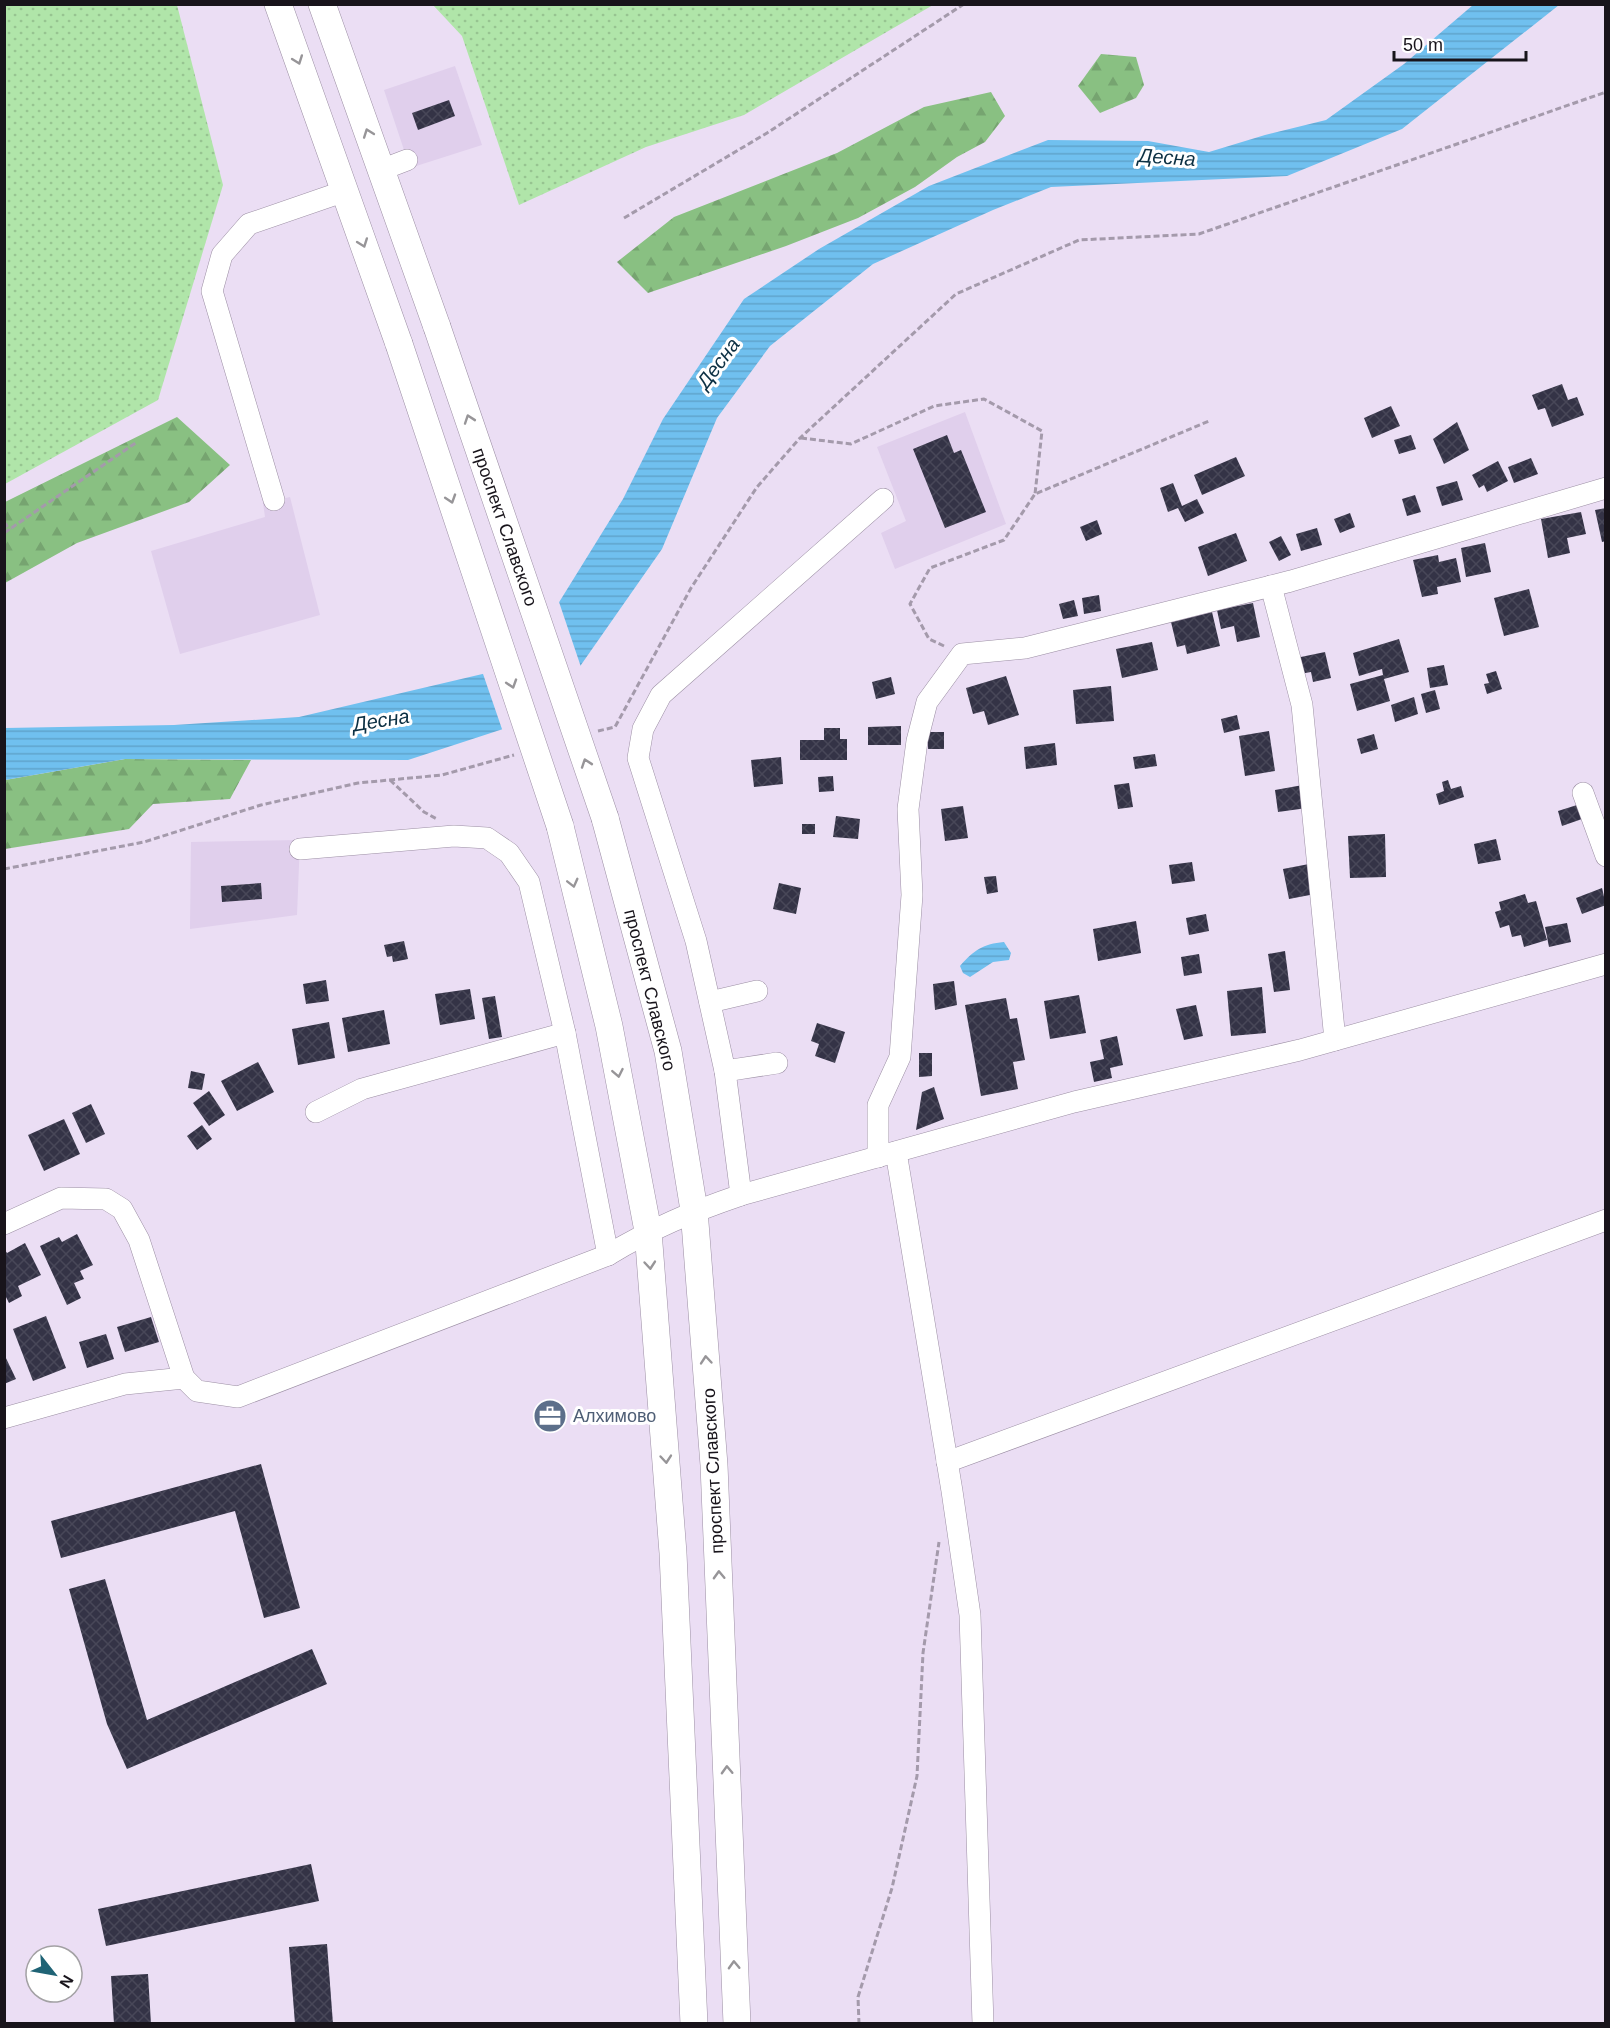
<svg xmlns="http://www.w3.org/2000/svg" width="1610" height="2028" viewBox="0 0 1610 2028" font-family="Helvetica,sans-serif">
  <defs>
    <pattern id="grass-dots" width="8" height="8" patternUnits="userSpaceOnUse" patternTransform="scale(1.5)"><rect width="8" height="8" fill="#b0e5a9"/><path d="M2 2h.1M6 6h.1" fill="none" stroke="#97c491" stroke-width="1.8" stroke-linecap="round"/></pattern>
    <pattern id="forest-firs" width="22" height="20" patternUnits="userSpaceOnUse" patternTransform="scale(1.5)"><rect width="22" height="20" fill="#89c082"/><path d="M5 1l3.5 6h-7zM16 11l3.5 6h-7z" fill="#76a470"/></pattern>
    <pattern id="water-rules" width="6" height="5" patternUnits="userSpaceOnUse" patternTransform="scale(1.5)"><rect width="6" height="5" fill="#70c0ef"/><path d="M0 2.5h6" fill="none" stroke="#60a4cc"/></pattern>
    <pattern id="building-cross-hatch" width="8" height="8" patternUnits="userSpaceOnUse" patternTransform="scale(1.5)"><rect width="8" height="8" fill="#343346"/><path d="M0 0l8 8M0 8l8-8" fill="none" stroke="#484758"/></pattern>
  </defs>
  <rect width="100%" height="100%" fill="#ebdef4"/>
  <!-- built -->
  <g fill="#e0cfec">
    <path d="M455 66 482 145 410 168 384 90Z"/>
    <path d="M965 412 1006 524 895 569 881 533 906 521 877 447Z"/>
    <path d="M290 497 320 615 180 654 151 551 265 517 263 503Z"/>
    <path d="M300 840 297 915 190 929 191 842Z"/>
  </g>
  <!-- grass -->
  <g fill="url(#grass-dots)">
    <path d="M5 4 177 5 223 185 158 400 5 484Z"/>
    <path d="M433 5H933L744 115 646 147 519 205 462 36Z"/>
  </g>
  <!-- forest -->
  <g fill="url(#forest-firs)">
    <path d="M1101 54 1136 57 1144 85 1136 98 1100 113 1078 86Z"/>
    <path d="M991 92 1005 116 985 142 957 157 915 187 858 218 786 246 648 293 617 262 674 217 837 153 924 107Z"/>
    <path d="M177 417 230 465 189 502 77 543 5 583V502Z"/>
    <path d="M125 759 251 760 230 799 153 804 129 829 5 849V780Z"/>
  </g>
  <!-- water -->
  <g fill="url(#water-rules)">
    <path d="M1473 5H1559L1402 129 1287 176 1051 187 993 210 873 264 770 346 717 418 662 549 546 715 408 760 125 759 5 780V728L174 725 299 717 491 672 553 612 623 499 663 419 744 299 819 249 929 186 1048 140 1148 141 1209 152 1265 135 1326 120 1404 64Z"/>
    <path d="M1004 942 1011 953 1009 960 993 962 970 977 963 973 960 966C974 950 983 944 1004 942Z"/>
  </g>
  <!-- pier -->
  <path fill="#ebdef4" d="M558 599 582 670 548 718 503 732 482 671 490 669 551 610Z"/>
  <!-- building -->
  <g fill="url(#building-cross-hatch)">
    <path d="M449 100 455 116 418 130 412 113Z"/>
    <path d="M1562 384 1568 400 1577 397 1584 415 1552 427 1545 408 1538 410 1532 395Z"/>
    <path d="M1391 406 1400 426 1372 438 1364 418Z"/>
    <path d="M1457 422 1469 450 1444 464 1433 439Z"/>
    <path d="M947 435 954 453 961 450 986 512 945 528 913 449Z"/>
    <path d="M1411 435 1416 449 1399 454 1394 440Z"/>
    <path d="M1236 457 1245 476 1202 495 1194 475Z"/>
    <path d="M1531 458 1538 474 1514 483 1508 467Z"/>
    <path d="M1498 461 1508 481 1487 492 1484 485 1479 488 1472 475Z"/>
    <path d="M1457 481 1463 500 1442 506 1436 487Z"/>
    <path d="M1173 483 1182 506 1197 499 1204 513 1185 522 1178 508 1168 512 1160 488Z"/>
    <path d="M1415 495 1421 512 1407 516 1402 499Z"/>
    <path d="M1606 508V541L1602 542 1595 510Z"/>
    <path d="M1581 512 1586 534 1567 538 1570 553 1548 558 1541 519Z"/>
    <path d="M1350 513 1355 527 1340 533 1334 519Z"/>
    <path d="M1097 520 1102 534 1086 541 1080 527Z"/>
    <path d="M1317 528 1322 545 1301 551 1296 534Z"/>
    <path d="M1236 533 1247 561 1208 576 1198 547Z"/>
    <path d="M1281 536 1291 555 1279 561 1269 542Z"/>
    <path d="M1485 543 1491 572 1466 577 1461 548Z"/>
    <path d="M1438 555 1439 562 1456 558 1461 582 1437 587 1438 594 1422 597 1413 560Z"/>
    <path d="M1529 589 1539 627 1504 636 1494 598Z"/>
    <path d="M1099 595 1101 611 1084 614 1082 598Z"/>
    <path d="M1074 600 1078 616 1063 619 1059 604Z"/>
    <path d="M1253 603 1260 637 1237 642 1234 626 1221 629 1217 610Z"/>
    <path d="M1212 612 1220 646 1187 654 1185 645 1177 647 1171 622Z"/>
    <path d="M1399 639 1409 672 1384 679 1390 701 1357 711 1350 684 1383 675 1382 669 1359 676 1353 653Z"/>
    <path d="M1152 642 1158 670 1122 678 1116 649Z"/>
    <path d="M1325 652 1331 678 1313 682 1311 672 1300 674 1296 658Z"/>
    <path d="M1444 665 1448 685 1430 688 1427 668Z"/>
    <path d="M1496 671 1502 689 1487 694 1484 684 1489 683 1486 674Z"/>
    <path d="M1006 676 1019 715 988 725 984 711 973 714 966 688Z"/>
    <path d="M891 677 895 694 876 699 872 682Z"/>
    <path d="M1111 686 1114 721 1076 724 1073 690Z"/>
    <path d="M1435 690 1440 709 1426 713 1421 694Z"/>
    <path d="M1414 697 1418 714 1395 722 1391 705Z"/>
    <path d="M1237 715 1240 729 1224 733 1221 719Z"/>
    <path d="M901 726V745H868V727Z"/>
    <path d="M824 728H840V739H847V760H800V740H824Z"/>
    <path d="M1269 731 1275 771 1245 776 1239 736Z"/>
    <rect x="928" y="732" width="16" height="17"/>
    <path d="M1374 734 1378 749 1361 754 1357 739Z"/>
    <path d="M1055 743 1057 765 1026 769 1024 747Z"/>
    <path d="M1155 754 1157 766 1135 769 1133 757Z"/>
    <path d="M781 757 783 784 754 787 751 760Z"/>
    <path d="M833 776 834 791 819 792 818 777Z"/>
    <path d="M1448 780 1451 789 1461 786 1464 797 1439 805 1436 794 1444 791 1442 782Z"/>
    <path d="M1129 783 1133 807 1118 809 1114 785Z"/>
    <path d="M1303 785 1307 808 1278 812 1275 790Z"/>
    <path d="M1577 805 1582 819 1562 826 1558 811Z"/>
    <path d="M963 806 968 838 945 841 941 809Z"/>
    <path d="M836 816 860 819 858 839 833 837Z"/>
    <rect x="802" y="824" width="13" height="10"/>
    <path d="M1385 834 1386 877 1350 878 1348 836Z"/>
    <path d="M1496 839 1501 860 1478 864 1474 844Z"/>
    <path d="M1192 862 1195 881 1172 884 1169 865Z"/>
    <path d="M1309 864 1315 894 1289 899 1283 869Z"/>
    <path d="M996 876 998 892 987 894 984 877Z"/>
    <path d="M261 883 262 899 222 902 221 886Z"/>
    <path d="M779 883 801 888 796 914 773 909Z"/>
    <path d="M1602 888 1606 905 1582 914 1576 898Z"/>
    <path d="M1525 894 1528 903 1536 901 1547 940 1524 947 1521 935 1512 937 1509 925 1500 928 1495 912 1501 910 1499 902Z"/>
    <path d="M1206 914 1209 931 1189 935 1186 918Z"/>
    <path d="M1136 921 1141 953 1098 961 1093 929Z"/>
    <path d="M1567 923 1571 942 1549 947 1545 927Z"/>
    <path d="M404 941 408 959 393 962 392 956 387 957 384 945Z"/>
    <path d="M1285 951 1290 990 1274 992 1268 954Z"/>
    <path d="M1199 954 1202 973 1184 976 1181 957Z"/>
    <path d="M326 980 329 1001 306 1004 303 984Z"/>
    <path d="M954 981 957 1005 935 1010 933 984Z"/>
    <path d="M1262 987 1266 1033 1231 1036 1227 991Z"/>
    <path d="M470 989 475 1019 440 1025 435 994Z"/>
    <path d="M1079 995 1086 1033 1050 1039 1044 1001Z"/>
    <path d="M495 996 502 1037 489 1039 482 998Z"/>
    <path d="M1006 998 1010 1019 1017 1018 1025 1060 1013 1062 1018 1089 981 1096 965 1005Z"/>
    <path d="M1196 1005 1203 1036 1184 1040 1176 1009Z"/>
    <path d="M384 1010 390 1044 348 1052 342 1018Z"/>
    <path d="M329 1022 335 1058 298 1065 292 1029Z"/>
    <path d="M817 1023 845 1032 835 1063 815 1056 819 1044 811 1041Z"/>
    <path d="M1117 1036 1123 1065 1110 1068 1112 1078 1094 1082 1090 1062 1104 1059 1100 1040Z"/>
    <path d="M919 1053H932V1076L919 1077Z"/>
    <path d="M258 1062 274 1092 237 1111 221 1081Z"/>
    <path d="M191 1071 205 1074 202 1090 188 1088Z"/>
    <path d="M934 1087 944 1119 916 1130 922 1092Z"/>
    <path d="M209 1091 225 1115 209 1126 193 1103Z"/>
    <path d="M91 1104 105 1134 86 1143 72 1113Z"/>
    <path d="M64 1119 80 1154 44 1171 28 1135Z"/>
    <path d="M202 1125 212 1139 197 1150 187 1136Z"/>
    <path d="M77 1234 93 1265 80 1271 84 1279 74 1283 81 1298 67 1305 40 1246 59 1237 62 1242Z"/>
    <path d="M25 1243 41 1275 18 1286 22 1296 9 1303 4 1293V1249L7 1253Z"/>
    <path d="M46 1316 66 1368 33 1381 13 1329Z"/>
    <path d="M151 1317 159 1342 125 1352 117 1327Z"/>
    <path d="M106 1334 114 1359 87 1368 79 1342Z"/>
    <path d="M4 1354 16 1379 4 1384Z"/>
    <path d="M261 1464 300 1608 264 1618 235 1511 61 1558 51 1521Z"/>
    <path d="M105 1579 147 1720 312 1649 327 1684 127 1769 107 1724 69 1589Z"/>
    <path d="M311 1864 319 1901 106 1946 98 1909Z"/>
    <path d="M327 1944 333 2024H295L289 1947Z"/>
    <path d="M148 1974 151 2024H114L111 1976Z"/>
  </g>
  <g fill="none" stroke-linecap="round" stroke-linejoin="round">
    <!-- minor casing -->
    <g stroke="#9c8fa4" stroke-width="22">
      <g id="minor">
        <path d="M381 170 407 160"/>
        <path d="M274 500 212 291 222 255 249 224 345 191"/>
        <path d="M1271 586 1302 705 1335 1040"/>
        <path d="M1583 793 1606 856"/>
        <path d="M300 849 454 836 487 838 509 853 529 882 565 1033"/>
        <path d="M710 1002 757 991"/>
        <path d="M725 1071 777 1063"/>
        <path d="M316 1112 362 1089 565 1033 608 1255"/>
        <path d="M896 1152 952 1491 970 1615 983 2024"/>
        <path d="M878 1157V1105L900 1057 912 895 908 809 917 741 927 702 962 654 1025 648 1291 581 1606 488"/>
        <path d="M741 1195 725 1071 696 941 638 758 643 729 661 695 883 499"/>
        <path d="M4 1224 61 1198 106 1199 122 1209 139 1240 184 1378 197 1391 238 1397 608 1255C653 1228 691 1212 741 1195L1074 1102 1300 1050 1606 964"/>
        <path d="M4 1418 125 1384 184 1378"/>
        <path d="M947 1462 1606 1220"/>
      </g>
    </g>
    <!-- major casing -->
    <g stroke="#9c8fa4" stroke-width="28">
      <g id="major">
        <path d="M278 4 399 344"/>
        <path d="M322 4 437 327"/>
        <path d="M605 818 668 1051 694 1210 714 1465 737 2024"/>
        <path d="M560 826 609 1026 648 1231 673 1553 694 2024"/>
      </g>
    </g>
    <!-- path -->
    <g stroke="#a49aab" stroke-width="3" stroke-dasharray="6 3" stroke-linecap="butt">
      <path d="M624 218 767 133 964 4"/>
      <path d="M801 438 851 444 934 406 984 399 1042 431 1035 494"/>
      <path d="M4 522 10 530"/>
      <path d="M4 533 137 442"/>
      <path d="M944 646 929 639 910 604 930 568 1004 540 1035 494 1209 421"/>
      <path d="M598 731 615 727 691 588 757 487 800 438 956 294 1079 240 1199 234 1606 92"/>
      <path d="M390 780 424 812 437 819"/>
      <path d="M4 869 144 842 261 805 358 783 442 775 514 755"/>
      <path d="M859 2024 858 1997 892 1888 917 1776 923 1653 939 1542"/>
    </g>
    <!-- minor -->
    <use href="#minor" stroke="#fff" stroke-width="21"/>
    <!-- major -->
    <use href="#major" stroke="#fff" stroke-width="27"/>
    <!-- major-bridge casing -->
    <g stroke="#9c8fa4" stroke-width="28" stroke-linecap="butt">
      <g id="major-bridge">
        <path d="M437 327 605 818"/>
        <path d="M399 344 560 826"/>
      </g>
    </g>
    <!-- major-bridge -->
    <use href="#major-bridge" stroke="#fff" stroke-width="27"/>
  </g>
  <!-- one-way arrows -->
  <defs><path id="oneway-chevron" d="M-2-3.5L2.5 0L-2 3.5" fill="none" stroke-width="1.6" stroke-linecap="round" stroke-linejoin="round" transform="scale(1.5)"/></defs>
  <g stroke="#979598">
    <use href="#oneway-chevron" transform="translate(298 60) rotate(70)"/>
    <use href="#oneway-chevron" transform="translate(368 133) rotate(-110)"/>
    <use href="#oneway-chevron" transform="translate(363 243) rotate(70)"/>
    <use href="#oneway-chevron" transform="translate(469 419) rotate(-109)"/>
    <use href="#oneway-chevron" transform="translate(451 499) rotate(72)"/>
    <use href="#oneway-chevron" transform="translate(512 684) rotate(72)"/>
    <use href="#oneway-chevron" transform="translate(586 763) rotate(-109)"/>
    <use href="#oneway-chevron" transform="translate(573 883) rotate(76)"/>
    <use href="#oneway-chevron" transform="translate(618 1073) rotate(79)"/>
    <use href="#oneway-chevron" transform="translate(650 1265) rotate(85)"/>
    <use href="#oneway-chevron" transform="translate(706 1360) rotate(-95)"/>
    <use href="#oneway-chevron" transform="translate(666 1459) rotate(85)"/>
    <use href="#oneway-chevron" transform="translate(719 1575) rotate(-92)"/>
    <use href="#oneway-chevron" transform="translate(727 1770) rotate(-92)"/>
    <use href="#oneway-chevron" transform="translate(734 1965) rotate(-92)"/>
  </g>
  <!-- icons -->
  <defs>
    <g id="office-disc" transform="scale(1.725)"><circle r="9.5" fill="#5c6f8a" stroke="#fff"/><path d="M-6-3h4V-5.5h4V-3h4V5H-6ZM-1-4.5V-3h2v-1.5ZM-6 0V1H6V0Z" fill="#fff"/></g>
  </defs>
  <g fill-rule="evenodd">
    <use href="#office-disc" x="550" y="1416"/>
  </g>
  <g text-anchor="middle" stroke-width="6" stroke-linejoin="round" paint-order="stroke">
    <!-- street labels -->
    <g font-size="18" fill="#18141b" stroke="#fff">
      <text transform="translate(505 527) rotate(71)" y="6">проспект Славского</text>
      <text transform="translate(650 990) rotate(76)" y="6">проспект Славского</text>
      <text transform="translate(713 1471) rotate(-93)" y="6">проспект Славского</text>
    </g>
    <!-- service labels -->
    <g font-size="18" fill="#4e5e75" stroke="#fff" text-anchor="start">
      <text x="573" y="1422">Алхимово</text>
    </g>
    <!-- water labels -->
    <g font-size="20" font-style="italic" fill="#0c3043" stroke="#fff">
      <text transform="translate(1167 157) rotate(4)" y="7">Десна</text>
      <text transform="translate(718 363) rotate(-53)" y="7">Десна</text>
      <text transform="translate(381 720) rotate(-9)" y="7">Десна</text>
    </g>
  </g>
  <!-- border -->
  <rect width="1610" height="2028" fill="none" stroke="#18141b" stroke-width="12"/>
  <!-- north arrow -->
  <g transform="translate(54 1974) rotate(121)"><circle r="28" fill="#ffffff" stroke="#a3a1a4" stroke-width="1.5"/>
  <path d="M0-4.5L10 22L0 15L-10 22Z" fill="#1f6375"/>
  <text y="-9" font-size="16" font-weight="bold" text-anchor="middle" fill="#18141b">N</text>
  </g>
  <!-- scale -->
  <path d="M1394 51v9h132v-9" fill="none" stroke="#18141b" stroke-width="3"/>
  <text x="1403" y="51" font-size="18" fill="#18141b" stroke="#ffffff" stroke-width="4.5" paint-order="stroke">50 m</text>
</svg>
